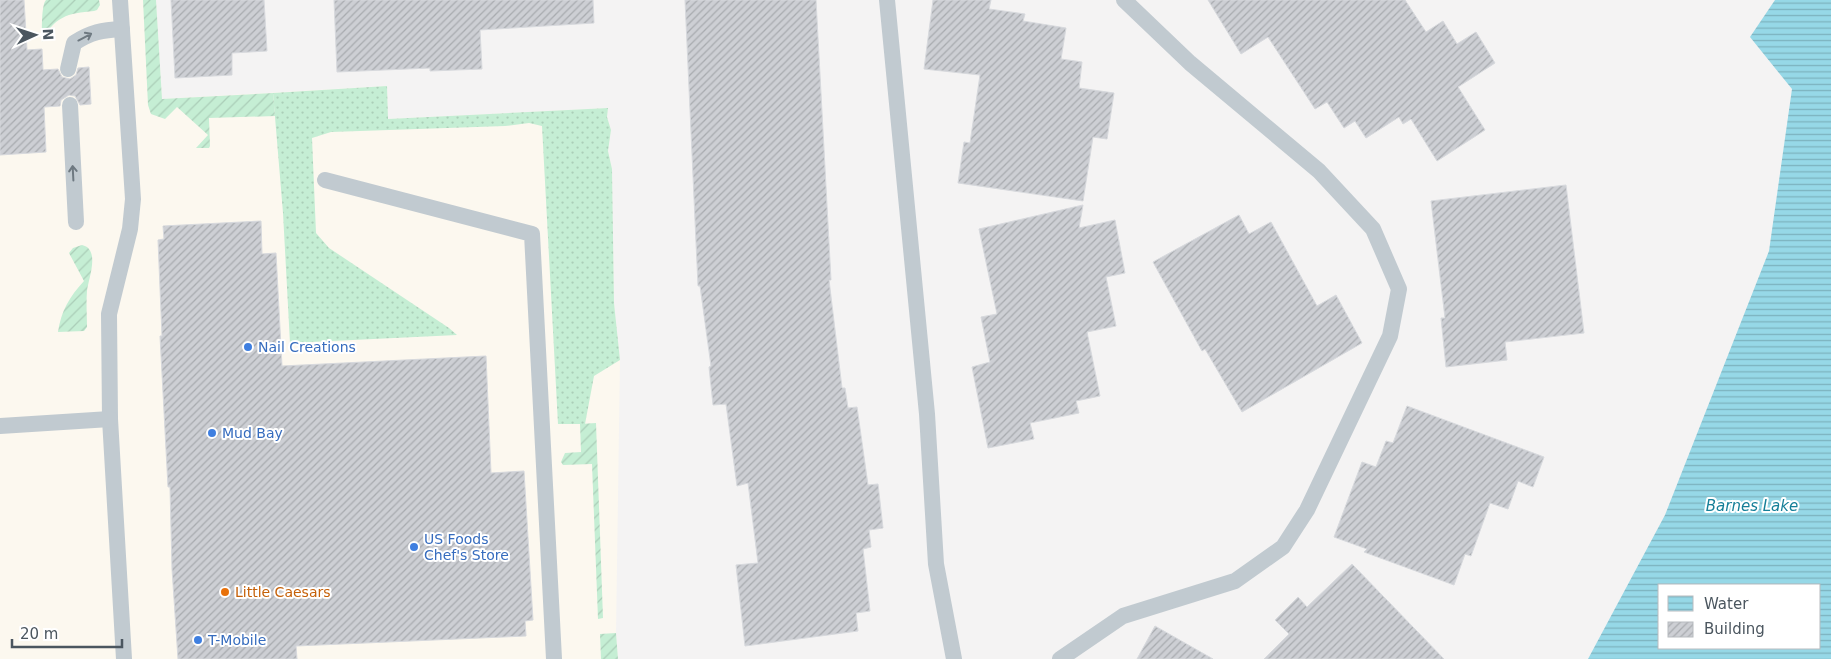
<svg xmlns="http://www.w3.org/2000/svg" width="1831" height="659" viewBox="0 0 1831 659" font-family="'DejaVu Sans',sans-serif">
  <defs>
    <pattern id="grass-dots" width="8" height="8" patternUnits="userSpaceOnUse" patternTransform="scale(1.25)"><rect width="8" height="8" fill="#c5eed4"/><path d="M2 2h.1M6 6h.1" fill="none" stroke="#abceb8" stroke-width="1.8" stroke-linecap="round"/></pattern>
    <pattern id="garden-furrows" width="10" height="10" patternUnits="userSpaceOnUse" patternTransform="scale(1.25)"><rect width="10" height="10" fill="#c5eed4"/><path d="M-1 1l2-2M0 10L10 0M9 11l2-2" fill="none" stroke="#abceb8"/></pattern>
    <pattern id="water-rules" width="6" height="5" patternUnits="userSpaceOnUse" patternTransform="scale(1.25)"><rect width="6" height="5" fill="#96d8e7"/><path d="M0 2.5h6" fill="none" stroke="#7cb2be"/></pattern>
    <pattern id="building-hatch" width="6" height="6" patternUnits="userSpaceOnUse" patternTransform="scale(1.25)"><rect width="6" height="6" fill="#cdcfd4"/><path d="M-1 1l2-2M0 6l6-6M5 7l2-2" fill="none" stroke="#a8abaf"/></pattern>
  </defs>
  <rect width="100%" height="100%" fill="#f4f3f3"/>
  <!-- commercial -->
  <path fill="#fcf8ef" d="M0 0H156L162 99 387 86 388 119 608 108 607 117 611 130 608 151 612 169 614 303 620 360 616 633 618 659H0Z"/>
  <!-- grass -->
  <path fill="url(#grass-dots)" d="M387 86 388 119 608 108 607 117 611 130 608 151 612 169 614 303 620 360 594 376 585 424H558L542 126 529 123 505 126 331 132 312 138 316 233 329 248 449 328 457 335 290 343 283 213 273 93Z"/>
  <!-- garden -->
  <g fill="url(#garden-furrows)">
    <path d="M46 0H99L100 5 97 10 94 11C68 13 53 17 42 42 42 33 41 5 46 0Z"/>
    <path d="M143 0H156L162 99 273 93 275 116 209 118 210 146 209 148H196L208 135 177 107 165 119 151 114 148 105Z"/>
    <path d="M82 245C101 249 88 280 87 291 86 303 87 316 87 327L84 331 58 332C61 311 70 296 84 281L69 253 73 248Z"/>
    <path d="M596 423 603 618 598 619 592 464 563 465 561 462 565 453 581 452 580 424Z"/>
    <path d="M616 633 618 659H601L600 634Z"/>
  </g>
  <!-- water -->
  <path fill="url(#water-rules)" fill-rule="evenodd" d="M1775 0H1831V659H1588L1665 515 1769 251 1792 89 1750 37ZM1660 585H1820V648H1660Z"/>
  <!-- building -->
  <g fill="url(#building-hatch)" stroke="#d7d9dd">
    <path d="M0 0H24L27 50 42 49 43 70 58 69 62 77 70 79 76 75 78 68 89 67 91 104 80 105 75 96 69 95 61 100 60 106 44 107 46 152 0 155Z"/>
    <path d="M171 0H264L267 51 232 53V75L175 78Z"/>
    <path d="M334 0H593L594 23 480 30 482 69 430 71V68L337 72Z"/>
    <path d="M685 0H816L831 280H829L842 388H845L848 408 857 407 868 485 878 484 883 528 869 530 871 547 863 549 870 611 856 613 858 631 745 646 736 565 758 563 748 483 737 486 726 404 713 405 709 367 711 366 700 286H698Z"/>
    <path d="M933 0H991L989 9 1025 14 1023 21 1066 28 1061 59 1082 62 1079 88 1114 93 1107 139 1093 137 1083 201 958 183 964 142 970 143 980 75 924 69Z"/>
    <path d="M1208 0H1405L1426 32 1443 21 1457 44 1476 32 1495 63 1458 87 1485 130 1437 161 1411 119 1403 124 1399 117 1366 138 1355 121 1344 128 1327 102 1315 109 1268 37 1241 54Z"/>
    <path d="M1566 185 1584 333 1505 342 1507 360 1446 367 1441 318H1445L1431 201Z"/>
    <path d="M1083 205 1079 228 1115 220 1125 273 1106 277 1116 326 1087 332 1100 396 1076 401 1079 413 1030 423 1034 439 988 448 972 367 990 362 981 317 997 314 979 229Z"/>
    <path d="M1239 215 1249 234 1271 222 1317 306 1336 295 1362 343 1242 412 1205 349 1202 351 1153 262Z"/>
    <path d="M261 221 262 254 276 253 282 366 486 356 491 473 524 471 533 620 525 621 526 636 296 646 297 659H178L172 569 170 487H168L160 336H162L158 240 164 239 163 226Z"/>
    <path d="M1407 406 1544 457 1533 487 1518 481 1508 509 1490 503 1471 556 1465 554 1454 585 1364 552 1367 549 1334 537 1362 462 1376 467 1386 441 1393 443Z"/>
    <path d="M1352 564 1444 659H1264L1289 634 1275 620 1298 597 1307 607Z"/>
    <path d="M1155 626 1213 659H1137Z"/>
  </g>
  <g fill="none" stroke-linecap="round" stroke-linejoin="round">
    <!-- service -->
    <g stroke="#c1cad0" stroke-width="16">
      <path d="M120 0 133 199 130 229 109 314 110 419 124 659"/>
      <path d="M887 0 927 414 936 564 954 659"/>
      <path d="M68 69 74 43C91 32 102 30 122 29"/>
      <path d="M70 105 76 222"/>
      <path d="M325 180 532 234 554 659"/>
      <path d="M0 426 110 419"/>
      <path d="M1060 659 1123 616 1235 581 1283 547 1307 510 1390 336 1399 289 1373 229 1319 171 1190 63 1124 0"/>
    </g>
  </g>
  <!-- one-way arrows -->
  <defs><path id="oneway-shaft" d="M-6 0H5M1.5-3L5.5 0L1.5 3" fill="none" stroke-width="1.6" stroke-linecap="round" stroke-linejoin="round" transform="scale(1.25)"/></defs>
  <g stroke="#6e7981">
    <use href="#oneway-shaft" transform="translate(85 37) rotate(-28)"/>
    <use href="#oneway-shaft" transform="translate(73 173) rotate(-93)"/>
  </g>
  <!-- markers -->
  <g fill="#3f7fe0" stroke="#fff" stroke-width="2">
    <circle cx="248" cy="347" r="5"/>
    <circle cx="212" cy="433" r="5"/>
    <circle cx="414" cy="547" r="5"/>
    <circle cx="198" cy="640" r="5"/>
  </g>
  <circle fill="#e8710a" stroke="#fff" stroke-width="2" cx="225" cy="592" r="5"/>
  <g text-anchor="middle" stroke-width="4" stroke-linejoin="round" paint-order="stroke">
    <!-- shop labels -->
    <g font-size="14" fill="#366cbe" stroke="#fff" text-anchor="start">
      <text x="258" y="352">Nail Creations</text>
      <text x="222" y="438">Mud Bay</text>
      <text x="424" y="544">US Foods<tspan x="424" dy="16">Chef's Store</tspan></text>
      <text x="208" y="645">T-Mobile</text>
    </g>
    <!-- food labels -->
    <g font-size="14" fill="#c56008" stroke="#fff" text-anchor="start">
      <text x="235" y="597">Little Caesars</text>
    </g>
    <!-- water labels -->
    <g font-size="15" font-style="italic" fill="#167f98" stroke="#fff">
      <text x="1752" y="511">Barnes Lake</text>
    </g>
  </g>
  <!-- legend -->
  <rect x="1658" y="584" width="162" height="65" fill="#ffffff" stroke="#b7bbbf"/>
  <rect x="1668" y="596" width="25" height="15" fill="url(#water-rules)" stroke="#b7bbbf"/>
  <text x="1704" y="609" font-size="15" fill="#4b565f">Water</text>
  <rect x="1668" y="622" width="25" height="15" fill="url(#building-hatch)" stroke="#b7bbbf"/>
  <text x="1704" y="634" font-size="15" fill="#4b565f">Building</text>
  <!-- north arrow -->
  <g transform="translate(35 35) rotate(87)" stroke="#ffffff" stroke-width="4" paint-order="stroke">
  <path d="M0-4L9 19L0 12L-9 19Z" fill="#4b565f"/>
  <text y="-8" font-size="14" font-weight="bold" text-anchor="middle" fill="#4b565f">N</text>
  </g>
  <!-- scale -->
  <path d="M12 639v8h110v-8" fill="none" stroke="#4b565f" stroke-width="2.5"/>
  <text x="20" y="639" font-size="15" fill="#4b565f" stroke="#ffffff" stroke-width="4" paint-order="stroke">20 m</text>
</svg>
